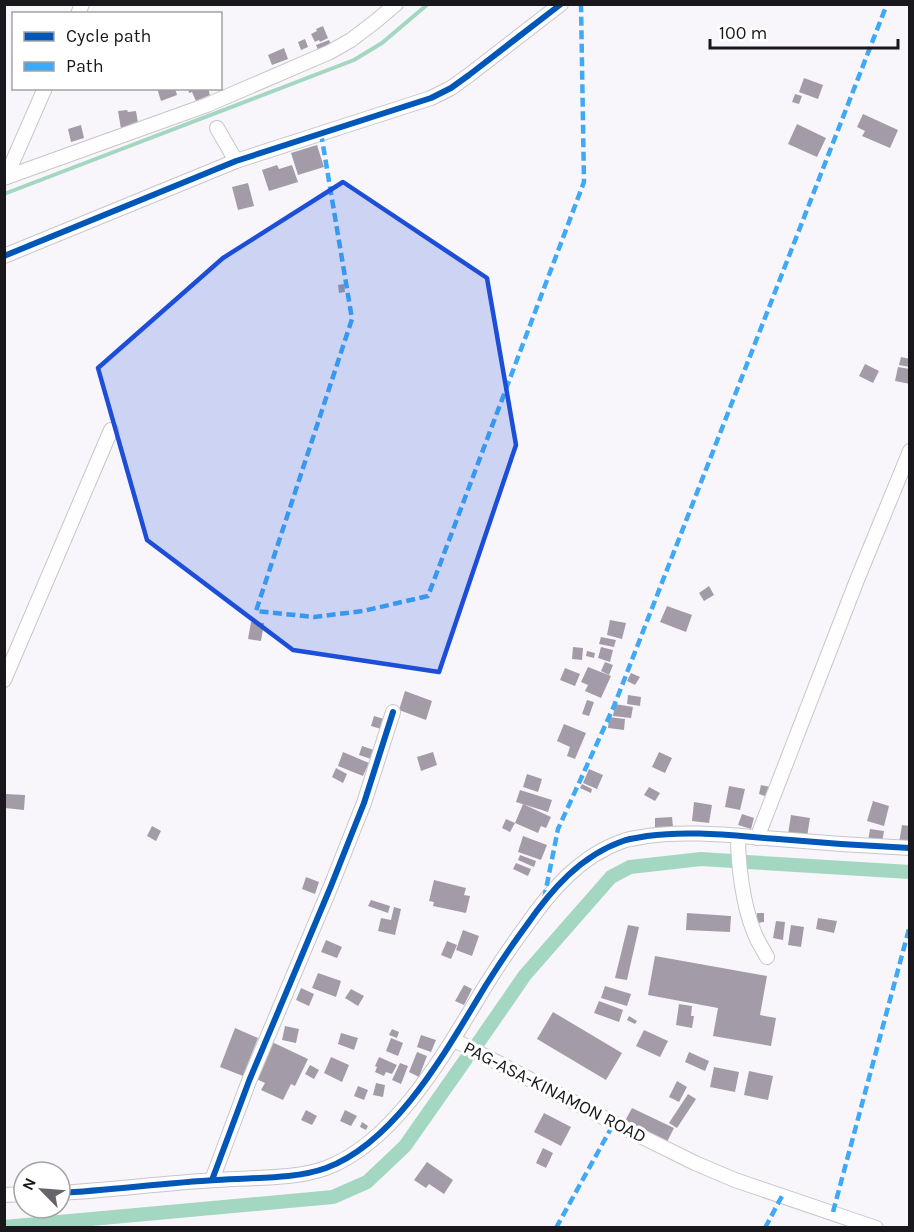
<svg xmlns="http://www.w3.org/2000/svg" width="914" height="1232" viewBox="0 0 914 1232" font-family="Karla,sans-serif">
  <rect width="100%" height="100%" fill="#f9f6fb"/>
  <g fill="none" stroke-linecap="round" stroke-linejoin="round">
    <!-- stream -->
    <path stroke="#a4d7c1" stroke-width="4" d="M4 194 354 60 382 43 428 4"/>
    <!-- canal -->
    <g stroke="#a4d7c1" stroke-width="14">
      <path d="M747 862 910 872"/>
      <path d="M478 1043 525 975 611 877 630 867 701 859 733 861"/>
      <path d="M4 1227 333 1197 367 1182 405 1146 466 1059"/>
    </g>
  </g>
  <!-- building -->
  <g fill="#a39ca8">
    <path d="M323 26 328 38 320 42 319 40 315 42 311 34 317 31 316 29Z"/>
    <path d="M305 39 308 47 301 50 298 42Z"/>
    <path d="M329 40 332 46 319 52 316 45Z"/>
    <path d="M284 48 288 59 272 65 268 55Z"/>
    <path d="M804 78 823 85 818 99 799 92Z"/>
    <path d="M157 88H175L177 95 161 101Z"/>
    <path d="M188 88H208L210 95 196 101 192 92 189 93Z"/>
    <path d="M795 94 802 96 799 104 792 102Z"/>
    <path d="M127 110 128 112 136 111 138 123 132 124 133 127 121 129 118 111Z"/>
    <path d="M863 114 898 130 890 148 862 136 865 131 857 127Z"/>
    <path d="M797 124 826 138 817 157 788 144Z"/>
    <path d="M81 125 84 138 71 142 68 129Z"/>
    <path d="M317 145 324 167 298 175 291 153Z"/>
    <path d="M277 165 279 169 292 165 298 182 269 191 262 170Z"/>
    <path d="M248 183 254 206 238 210 232 187Z"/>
    <path d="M344 284 345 292 339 293 338 285Z"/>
    <path d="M901 357 910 359V367L899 365Z"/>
    <path d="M865 364 879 371 873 383 859 376Z"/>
    <path d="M898 367 910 369V384L895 381Z"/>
    <path d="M709 586 714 595 704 601 699 593Z"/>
    <path d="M667 606 692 615 686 632 660 622Z"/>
    <path d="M610 620 626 623 622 639 607 635Z"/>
    <path d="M251 622 264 623 261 641 248 639Z"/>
    <path d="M601 637 616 640 614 647 599 644Z"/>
    <path d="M573 647 583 648 582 660 572 659Z"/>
    <path d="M601 647 613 650 610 662 598 658Z"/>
    <path d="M587 651 595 653 594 658 586 656Z"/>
    <path d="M605 662 613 665 609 675 601 671Z"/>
    <path d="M588 667 611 676 601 698 585 691 588 685 581 682Z"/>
    <path d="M565 668 580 674 575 686 560 680Z"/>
    <path d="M631 673 640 677 635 685 627 681Z"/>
    <path d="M405 691 432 701 426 720 399 710Z"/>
    <path d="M628 695 641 697 640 706 627 704Z"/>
    <path d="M587 700 594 702 589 716 582 714Z"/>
    <path d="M615 704 633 707 631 718 613 716Z"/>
    <path d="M374 716 384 719 381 729 371 726Z"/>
    <path d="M609 717 625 719 624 730 608 728Z"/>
    <path d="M564 724 586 733 575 759 567 756 570 747 557 741Z"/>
    <path d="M362 746 374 750 371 759 359 755Z"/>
    <path d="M343 752 369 763 363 776 338 766Z"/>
    <path d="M433 752 437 765 421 771 417 757Z"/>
    <path d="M659 752 672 758 665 773 652 767Z"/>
    <path d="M336 768 347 774 343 783 332 777Z"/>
    <path d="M589 769 603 775 597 789 583 783Z"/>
    <path d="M527 774 542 779 538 792 523 787Z"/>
    <path d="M582 784 592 789 591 793 580 788Z"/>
    <path d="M761 785 770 787 768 797 759 794Z"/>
    <path d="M729 786 745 789 740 810 725 807Z"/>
    <path d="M649 787 660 793 655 801 644 795Z"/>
    <path d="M520 790 552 800 548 812 516 802Z"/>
    <path d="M6 794 25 795 24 810 5 808Z"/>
    <path d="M873 801 889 806 884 826 867 821Z"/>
    <path d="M694 802 712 805 709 823 692 821Z"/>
    <path d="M523 804 551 817 546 828 541 826 538 833 515 823 510 832 502 828 506 819 515 823Z"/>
    <path d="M742 814 754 818 751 829 738 825Z"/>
    <path d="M791 815 810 818 807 837 788 834Z"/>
    <path d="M672 817 673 827 655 828V818Z"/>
    <path d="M902 825 910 826V844L899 843Z"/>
    <path d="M152 826 161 831 156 841 147 836Z"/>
    <path d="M870 829 884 831 882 843 868 841Z"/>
    <path d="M523 836 547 845 541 860 518 852Z"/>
    <path d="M520 855 536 861 534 867 518 860Z"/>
    <path d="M516 863 531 869 528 876 513 869Z"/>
    <path d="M306 877 319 882 315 894 302 889Z"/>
    <path d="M434 880 466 888 464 895 470 896 466 913 433 906 434 902 429 901Z"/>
    <path d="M371 900 390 906 388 913 368 906Z"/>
    <path d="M394 907 401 909 395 935 378 931 381 918 391 920Z"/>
    <path d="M687 913 731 916 730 932 686 930Z"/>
    <path d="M757 913H764V922L757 923Z"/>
    <path d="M818 918 837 921 834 933 816 929Z"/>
    <path d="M776 921 785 922 783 940 773 938Z"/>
    <path d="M628 925 639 927 627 980 615 978Z"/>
    <path d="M791 925 804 927 801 947 788 945Z"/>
    <path d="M463 930 479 936 472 956 456 950Z"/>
    <path d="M326 940 342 947 337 958 321 952Z"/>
    <path d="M447 941 457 945 451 959 441 955Z"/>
    <path d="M655 956 767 976 760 1015 776 1018 771 1046 713 1036 718 1008 648 995Z"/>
    <path d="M318 973 341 981 336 997 312 988Z"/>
    <path d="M464 985 472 989 464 1005 455 1001Z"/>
    <path d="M605 986 631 994 627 1006 601 998Z"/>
    <path d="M301 988 314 994 309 1006 296 1000Z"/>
    <path d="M351 989 364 996 358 1006 345 998Z"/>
    <path d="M599 1001 623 1010 619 1022 594 1013Z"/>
    <path d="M679 1004 692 1006 691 1016H694L692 1028 676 1025Z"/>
    <path d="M553 1012 622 1053 606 1080 537 1039Z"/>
    <path d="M629 1016 637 1021 635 1024 627 1020Z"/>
    <path d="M285 1026 299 1029 296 1043 282 1040Z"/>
    <path d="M235 1028 258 1038 243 1076 220 1067Z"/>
    <path d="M392 1029 399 1032 397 1038 389 1035Z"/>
    <path d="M644 1030 668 1041 660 1057 636 1046Z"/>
    <path d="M341 1033 358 1038 354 1050 338 1044Z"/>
    <path d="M421 1035 436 1040 431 1052 417 1047Z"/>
    <path d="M391 1038 403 1043 398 1056 386 1051Z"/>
    <path d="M272 1042 308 1059 295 1086 291 1084 283 1100 261 1090 265 1083 254 1078Z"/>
    <path d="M417 1052 427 1056 419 1077 409 1072Z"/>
    <path d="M689 1052 709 1061 705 1071 685 1062Z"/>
    <path d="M331 1057 349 1065 342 1082 324 1073Z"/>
    <path d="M379 1057 397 1065 392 1074 386 1072 384 1076 375 1072 377 1067 375 1066Z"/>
    <path d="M400 1063 408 1066 401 1084 392 1080Z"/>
    <path d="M310 1065 319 1070 314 1079 305 1074Z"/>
    <path d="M714 1067 739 1072 735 1092 710 1087Z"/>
    <path d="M749 1071 773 1076 768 1100 744 1095Z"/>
    <path d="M677 1081 687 1087 679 1102 669 1097Z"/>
    <path d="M376 1083 385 1085 383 1097 373 1095Z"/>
    <path d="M358 1086 368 1090 364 1100 354 1096Z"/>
    <path d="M688 1094 696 1099 677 1128 669 1123Z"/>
    <path d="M632 1108 674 1128 667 1142 625 1121Z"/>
    <path d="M306 1110 317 1116 312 1125 301 1120Z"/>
    <path d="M345 1110 357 1116 351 1126 340 1121Z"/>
    <path d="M544 1113 571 1127 561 1146 534 1132Z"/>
    <path d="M362 1122 368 1126 366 1130 360 1127Z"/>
    <path d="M543 1148 553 1153 546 1168 536 1163Z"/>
    <path d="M427 1162 453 1180 444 1194 429 1184 426 1188 414 1180Z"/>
  </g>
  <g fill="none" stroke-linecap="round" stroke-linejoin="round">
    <!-- minor casing -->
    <g stroke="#c8c6ca" stroke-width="16">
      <g id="minor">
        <path d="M78 14 82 4"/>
        <path d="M217 128 236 161"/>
        <path d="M6 177 45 88"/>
        <path d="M4 178 207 105 330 52 351 40 376 21 396 4"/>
        <path d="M4 256 236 161 431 98 451 88 469 75 561 4"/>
        <path d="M4 680 111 430"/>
        <path d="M738 836C738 865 743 905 754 932 757 941 763 949 767 957"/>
        <path d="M757 838 857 580 910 451"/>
        <path d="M454 1040 614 1123 695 1163 735 1180 876 1228"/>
        <path d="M212 1180 249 1081 331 886 364 803 393 712"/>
        <path d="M60 1193C112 1190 164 1183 216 1180 251 1177 293 1180 326 1168 398 1141 448 1047 486 985 499 964 512 945 526 926 551 890 580 856 623 841 631 838 639 838 647 836 691 830 735 836 778 839 822 843 866 846 910 848"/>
        <path d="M4 1195 24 1194"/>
      </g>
    </g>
    <!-- minor -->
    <use href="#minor" stroke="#fefefe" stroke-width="14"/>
    <!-- quiet -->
    <g stroke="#3fa9f5" stroke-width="4.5" stroke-dasharray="9 4.5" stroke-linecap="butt">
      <path d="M321 133 352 319 256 611 314 617 363 611 428 596 584 182 581 4"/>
      <path d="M544 899 558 829 614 706 887 4"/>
      <path d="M833 1212 909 929"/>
      <path d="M556 1228 614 1123"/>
      <path d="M765 1228 782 1196"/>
    </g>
    <!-- cycleway casing -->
    <g stroke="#fff" stroke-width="10">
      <g id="cycleway">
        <path d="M4 256 236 161 431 98 451 88 469 75 561 4"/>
        <path d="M212 1180 249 1081 331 886 364 803 393 712"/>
        <path d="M60 1193C112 1190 164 1183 216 1180 251 1177 293 1180 326 1168 398 1141 448 1047 486 985 499 964 512 945 526 926 551 890 580 856 623 841 631 838 639 838 647 836 691 830 735 836 778 839 822 843 866 846 910 848"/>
      </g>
    </g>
    <!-- cycleway -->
    <use href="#cycleway" stroke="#0057b8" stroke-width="6"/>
  </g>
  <!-- marked area -->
  <path fill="#1d4ed8" fill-opacity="0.2" stroke="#1d4ed8" stroke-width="4.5" stroke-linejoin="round" d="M343 182 487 278 516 445 439 672 293 650 147 540 98 368 223 258Z"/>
  <g text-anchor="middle" stroke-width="6" stroke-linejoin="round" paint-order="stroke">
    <!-- street labels -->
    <g font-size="18" fill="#19171b" stroke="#fff">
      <text transform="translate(555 1092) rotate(27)" y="6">PAG-ASA-KINAMON ROAD</text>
    </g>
  </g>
  <!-- border -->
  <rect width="914" height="1232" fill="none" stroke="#19171b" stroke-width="12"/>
  <!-- legend -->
  <rect x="12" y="12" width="210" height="78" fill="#ffffff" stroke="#a3a2a4" stroke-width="1.5"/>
  <rect x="24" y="32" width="30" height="9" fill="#0057b8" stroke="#a3a2a4" stroke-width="1.5"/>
  <text x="66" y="42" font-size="18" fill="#19171b">Cycle path</text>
  <rect x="24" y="62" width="30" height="9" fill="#3fa9f5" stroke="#a3a2a4" stroke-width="1.5"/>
  <text x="66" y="72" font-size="18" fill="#19171b">Path</text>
  <!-- north arrow -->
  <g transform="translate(42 1190) rotate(295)"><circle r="28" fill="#ffffff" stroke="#a3a2a4" stroke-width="1.5"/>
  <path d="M0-4.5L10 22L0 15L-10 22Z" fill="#676569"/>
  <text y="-9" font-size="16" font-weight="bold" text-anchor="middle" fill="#19171b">N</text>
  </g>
  <!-- scale -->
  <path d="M710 39v9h188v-9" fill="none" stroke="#19171b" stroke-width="3"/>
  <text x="719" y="39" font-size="18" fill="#19171b" stroke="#ffffff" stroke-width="4.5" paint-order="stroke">100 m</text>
</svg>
